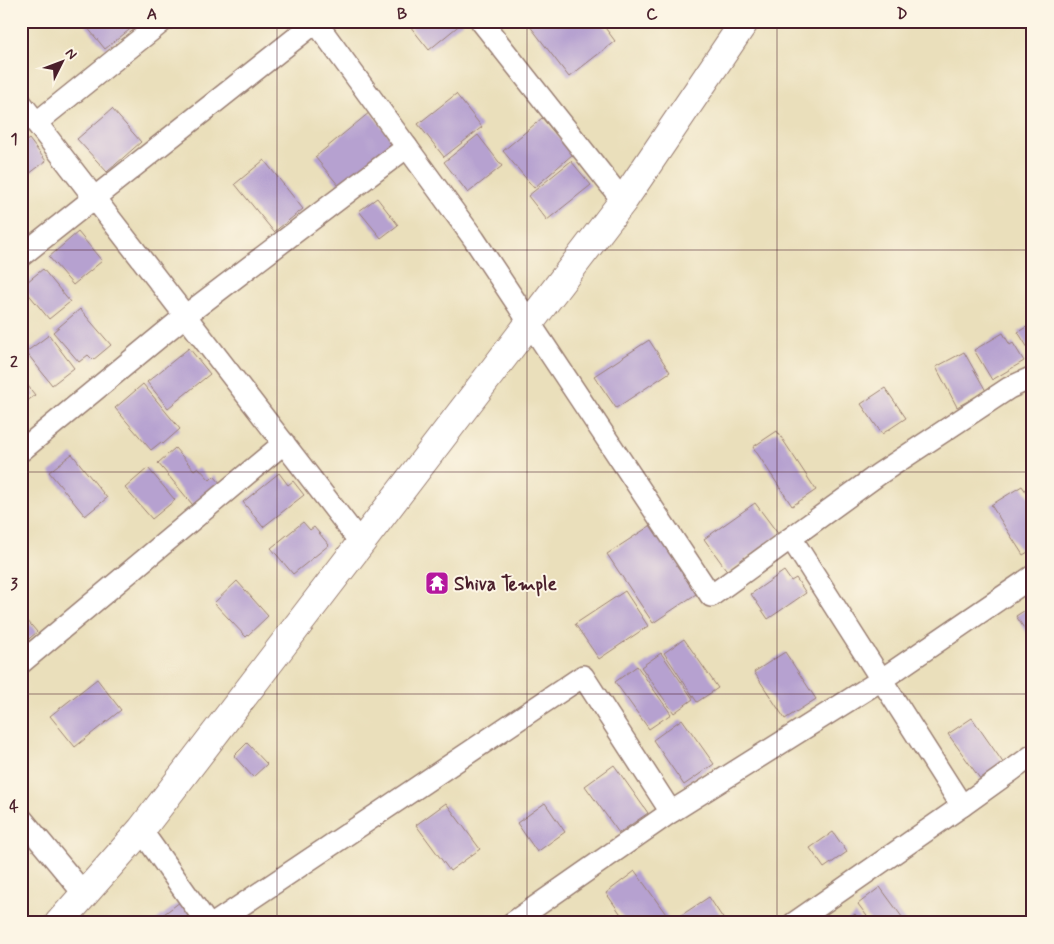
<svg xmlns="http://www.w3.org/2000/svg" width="1054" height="944" viewBox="0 0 1054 944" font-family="Mynerve,sans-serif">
  <rect width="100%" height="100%" fill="#fcf5e5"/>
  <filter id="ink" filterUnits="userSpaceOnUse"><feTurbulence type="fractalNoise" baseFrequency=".02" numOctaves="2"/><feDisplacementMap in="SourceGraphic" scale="10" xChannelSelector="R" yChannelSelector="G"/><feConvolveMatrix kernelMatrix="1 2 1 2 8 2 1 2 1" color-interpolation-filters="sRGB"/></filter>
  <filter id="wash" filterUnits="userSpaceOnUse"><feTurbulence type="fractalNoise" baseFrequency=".0096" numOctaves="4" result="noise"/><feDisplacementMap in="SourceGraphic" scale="20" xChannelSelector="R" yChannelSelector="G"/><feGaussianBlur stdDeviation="1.12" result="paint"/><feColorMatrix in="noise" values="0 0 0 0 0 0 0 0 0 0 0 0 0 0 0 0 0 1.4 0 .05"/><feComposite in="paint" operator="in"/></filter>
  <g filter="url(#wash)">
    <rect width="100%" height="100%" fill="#eadfbb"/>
    <g id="blocks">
      <!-- building -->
      <g fill="#b6a1d0">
        <path d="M82 21H137L138 23 105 49Z"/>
        <path d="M406 21H461L462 23 429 50Z"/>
        <path d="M526 21H600L615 41 569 77Z"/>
        <path d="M456 94 482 127 444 157 418 124Z"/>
        <path d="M112 109 141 142 107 172 77 139Z"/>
        <path d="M370 112 394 142 339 186 315 157Z"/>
        <path d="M542 118 573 154 534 188 503 151Z"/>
        <path d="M478 135 502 166 468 193 444 162Z"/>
        <path d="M29 139 46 161 21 180V145Z"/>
        <path d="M264 160 303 209 274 232 235 184Z"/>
        <path d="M571 161 591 185 547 220 528 196Z"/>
        <path d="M377 198 398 225 381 238 359 211Z"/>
        <path d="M78 232 102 261 73 285 49 257Z"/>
        <path d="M43 269 70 302 49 319 22 286Z"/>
        <path d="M80 309 111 345 93 360 88 355 79 362 53 332Z"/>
        <path d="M1033 323V356L1018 332Z"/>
        <path d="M1003 333 1010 345 1013 343 1024 361 992 380 974 350Z"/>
        <path d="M49 335 74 368 52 385 26 352Z"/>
        <path d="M649 340 670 372 616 408 594 376Z"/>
        <path d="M189 348 210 374 168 408 147 382Z"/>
        <path d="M964 352 986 391 957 407 936 367Z"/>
        <path d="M21 377 35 395 21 406Z"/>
        <path d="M143 384 180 429 163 444 161 442 151 450 115 408Z"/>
        <path d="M885 388 906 418 882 434 861 404Z"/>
        <path d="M777 431 816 490 792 506 753 447Z"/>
        <path d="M175 448 194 470 198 467 210 480 214 476 224 487 197 510 158 463Z"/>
        <path d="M72 454 107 498 85 516 49 472Z"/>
        <path d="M148 468 175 500 152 519 125 488Z"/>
        <path d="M279 473 288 485 293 481 304 495 263 527 243 502Z"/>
        <path d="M1022 486 1033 502V549L1023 555 991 505Z"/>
        <path d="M755 503 779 535 728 572 704 539Z"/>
        <path d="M303 522 310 530 314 527 329 545 293 574 271 548Z"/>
        <path d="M653 524 699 592 653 623 607 554Z"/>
        <path d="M784 571 791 581 796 578 806 593 768 619 751 594Z"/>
        <path d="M237 581 268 616 246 637 214 603Z"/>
        <path d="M625 591 648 626 599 659 575 624Z"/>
        <path d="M1033 605V642L1016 616Z"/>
        <path d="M21 613 37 632 23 644 21 643Z"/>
        <path d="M684 639 718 688 697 702 664 653Z"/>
        <path d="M785 652 816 699 785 719 754 672Z"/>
        <path d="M661 653 693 699 674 713 641 667Z"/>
        <path d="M637 666 671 714 649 729 615 682Z"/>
        <path d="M97 679 121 710 75 747 50 716Z"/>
        <path d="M972 718 1004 764 981 780 948 734Z"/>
        <path d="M682 719 714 764 684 785 653 740Z"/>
        <path d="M247 743 267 764 253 777 234 756Z"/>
        <path d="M614 765 648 813 619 833 585 786Z"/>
        <path d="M446 803 480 849 450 871 416 825Z"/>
        <path d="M545 803 565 832 537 852 517 823Z"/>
        <path d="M833 832 847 852 824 868 810 848Z"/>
        <path d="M635 871 668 917 661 923H627L606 893Z"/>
        <path d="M880 887 905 921 903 923H872L858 904Z"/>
        <path d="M709 897 726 923H680L677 918Z"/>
        <path d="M184 899 201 923H152Z"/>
        <path d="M855 914 862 923H844Z"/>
      </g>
    </g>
  </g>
  <g filter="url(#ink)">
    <use href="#blocks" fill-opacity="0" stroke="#9a7f73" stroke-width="1"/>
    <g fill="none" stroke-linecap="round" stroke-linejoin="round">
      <!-- street casing -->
      <g stroke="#9a7f73" stroke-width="24">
        <g id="street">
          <path d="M315 21 474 239 711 596 879 474 1009 388 1033 377"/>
          <path d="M481 21 623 201"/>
          <path d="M21 103 360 542"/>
          <path d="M36 123 163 21"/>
          <path d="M21 256 316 22"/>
          <path d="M21 451 185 316 407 147"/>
          <path d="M791 538 962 806 1033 755"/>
          <path d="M21 663 284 443"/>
          <path d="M21 818 85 895"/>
          <path d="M141 830 207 923"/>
          <path d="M215 923 583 676 671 812"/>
          <path d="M512 923 671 812 881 680 1033 576"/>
          <path d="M794 923 962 806"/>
        </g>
      </g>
      <!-- secondary casing -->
      <g stroke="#9a7f73" stroke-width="30">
        <path id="secondary" d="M59 923 141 830 623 201 745 21"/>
      </g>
      <!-- street -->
      <use href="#street" stroke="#fff" stroke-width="21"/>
      <!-- secondary -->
      <use href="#secondary" stroke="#fff" stroke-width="28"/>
    </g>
  </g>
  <!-- grid -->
  <path fill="none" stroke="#4a1f2b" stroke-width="1" stroke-opacity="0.55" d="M277 21V923M527 21V923M777 21V923M21 250H1033M21 472H1033M21 694H1033"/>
  <!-- icons -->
  <defs>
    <g id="temple-square" transform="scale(1.25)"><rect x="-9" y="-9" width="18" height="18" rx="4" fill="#b5179e" stroke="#fcf5e5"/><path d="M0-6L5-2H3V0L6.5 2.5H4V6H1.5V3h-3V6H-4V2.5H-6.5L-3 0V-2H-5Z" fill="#fff"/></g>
  </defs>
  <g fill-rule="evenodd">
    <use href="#temple-square" x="437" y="583"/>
  </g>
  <g text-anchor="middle" stroke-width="4" stroke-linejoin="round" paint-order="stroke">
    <!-- poi labels -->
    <g font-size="19" font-weight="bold" fill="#4a1f2b" stroke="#fcf5e5" text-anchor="start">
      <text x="454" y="590">Shiva Temple</text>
    </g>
  </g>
  <!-- margin -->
  <rect width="1054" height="944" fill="none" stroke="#fcf5e5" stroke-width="55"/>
  <!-- north arrow -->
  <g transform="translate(62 62) rotate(48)" stroke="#fcf5e5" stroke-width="4" paint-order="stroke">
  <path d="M0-4L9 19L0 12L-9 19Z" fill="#4a1f2b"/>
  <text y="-8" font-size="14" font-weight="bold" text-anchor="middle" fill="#4a1f2b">N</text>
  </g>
  <rect x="28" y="28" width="998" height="888" fill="none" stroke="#4a1f2b" stroke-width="2"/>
  <g font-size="16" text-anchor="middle" font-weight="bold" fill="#4a1f2b">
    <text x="152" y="19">A</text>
    <text x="402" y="19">B</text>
    <text x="652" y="19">C</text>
    <text x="902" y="19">D</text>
    <text x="14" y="144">1</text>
    <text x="14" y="367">2</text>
    <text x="14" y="589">3</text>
    <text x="14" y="811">4</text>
  </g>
</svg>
